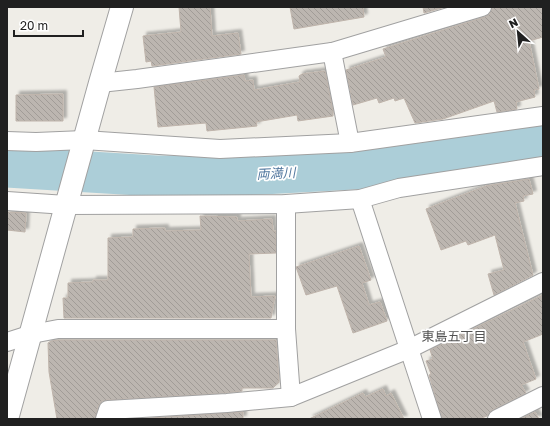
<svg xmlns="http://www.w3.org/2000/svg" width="550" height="426" viewBox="0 0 550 426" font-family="'Golos Text','Noto Sans JP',sans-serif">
  <defs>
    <pattern id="building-back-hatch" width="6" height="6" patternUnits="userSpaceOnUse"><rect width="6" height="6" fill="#bcb6b0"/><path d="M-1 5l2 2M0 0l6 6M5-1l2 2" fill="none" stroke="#a19c97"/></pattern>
    <filter id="shadow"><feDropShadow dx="3.5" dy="-3.5" stdDeviation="1" flood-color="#0004"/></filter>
  </defs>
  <rect width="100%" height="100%" fill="#efede7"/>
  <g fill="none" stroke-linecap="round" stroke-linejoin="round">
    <!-- river -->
    <path stroke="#acced8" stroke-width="41" d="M7 167 156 176H225L372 168 499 151 543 142"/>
  </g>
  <!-- building -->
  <g fill="url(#building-back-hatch)" stroke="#bfb4ab" filter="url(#shadow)">
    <path d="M179 7H210L212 36 238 33 241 54 152 66 151 61 146 62 143 36 181 32Z"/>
    <path d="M290 7H363L364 17 294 29Z"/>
    <path d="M423 7H445L424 13Z"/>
    <path d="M492 7H543V37L529 41 539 89 534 90 535 97 516 102 517 109 512 110 497 112 494 101 443 119 415 123 404 98 395 101 394 98 379 103 377 98 353 105 346 70 386 57 383 49 485 17 490 14Z"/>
    <path d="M325 71 333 111V116L298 121 297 115 256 122 257 126 207 131 206 123 158 127 154 87 244 75 245 81 253 80 254 90 300 82 299 76 302 74Z"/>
    <path d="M63 94V121H16V95Z"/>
    <path d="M529 179 533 194 523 196 524 201 515 203 533 275 494 295 488 274 504 270 495 235 468 245 466 241 441 250 426 209 486 186Z"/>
    <path d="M7 212 26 213 25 232 7 230Z"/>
    <path d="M200 216 237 217V221L272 219 273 231H276V253L249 254 251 297 275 296 271 318H64L63 298H68V283L93 282V280H108V238L133 237V229L165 228V231L201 230Z"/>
    <path d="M359 246 371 280 362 283 369 305 380 302 387 321 353 333 337 286 306 295 296 267Z"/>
    <path d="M543 295V334L523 342 536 379 521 385 526 393 492 410 487 416 479 419H442L429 375 431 374 426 361 433 359 430 350Z"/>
    <path d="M59 340H276L279 382 273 388H242V391L226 393 107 400 102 401 98 406 95 419H57L49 372 48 343 51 341Z"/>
    <path d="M383 389 386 396 391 393 404 419H309L363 393 365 397Z"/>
    <path d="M243 412V419H134L228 413Z"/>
    <path d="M535 412 539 419H520Z"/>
  </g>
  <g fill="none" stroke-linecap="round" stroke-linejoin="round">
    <!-- minor casing -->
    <g stroke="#a1a1a1" stroke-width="20">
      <g id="minor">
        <path d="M332 52 350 143"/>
        <path d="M100 83 137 79 332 52 482 7"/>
        <path d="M7 141 36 142 84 140 220 149 350 143 543 116"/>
        <path d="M360 199 432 419"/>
        <path d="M7 201 66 205 286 204 360 199 399 188 543 166"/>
        <path d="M286 204V329L291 397"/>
        <path d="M7 342 32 334 58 329H286"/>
        <path d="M105 419 108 410 227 403 291 397 409 349 543 282"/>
        <path d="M497 419 543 396"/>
      </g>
    </g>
    <!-- tertiary casing -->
    <g stroke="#a1a1a1" stroke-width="24">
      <path id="tertiary" d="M7 419 100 83 122 7"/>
    </g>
    <!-- minor -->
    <use href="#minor" stroke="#fff" stroke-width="18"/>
    <!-- tertiary -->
    <use href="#tertiary" stroke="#fff" stroke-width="22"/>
  </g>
  <g text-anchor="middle" stroke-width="3.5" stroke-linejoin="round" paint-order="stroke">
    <!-- water labels -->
    <g font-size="13" font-style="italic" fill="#53789f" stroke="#fff">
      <text transform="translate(276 173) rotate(-3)" y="5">両満川</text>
    </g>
    <!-- neighbourhood labels -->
    <g font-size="13" fill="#535353" stroke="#fff">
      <text x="454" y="341">東島五丁目</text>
    </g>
  </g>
  <!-- border -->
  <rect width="550" height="426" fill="none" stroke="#202020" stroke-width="16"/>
  <!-- north arrow -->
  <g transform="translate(518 32) rotate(333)" stroke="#ffffff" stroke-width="3" paint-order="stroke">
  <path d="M0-3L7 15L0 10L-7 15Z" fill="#202020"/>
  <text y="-6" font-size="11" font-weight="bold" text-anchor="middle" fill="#202020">N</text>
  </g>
  <!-- scale -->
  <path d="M14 30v6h69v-6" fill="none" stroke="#202020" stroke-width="2"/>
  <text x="20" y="30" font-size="12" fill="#202020" stroke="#ffffff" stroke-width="3" paint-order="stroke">20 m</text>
</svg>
